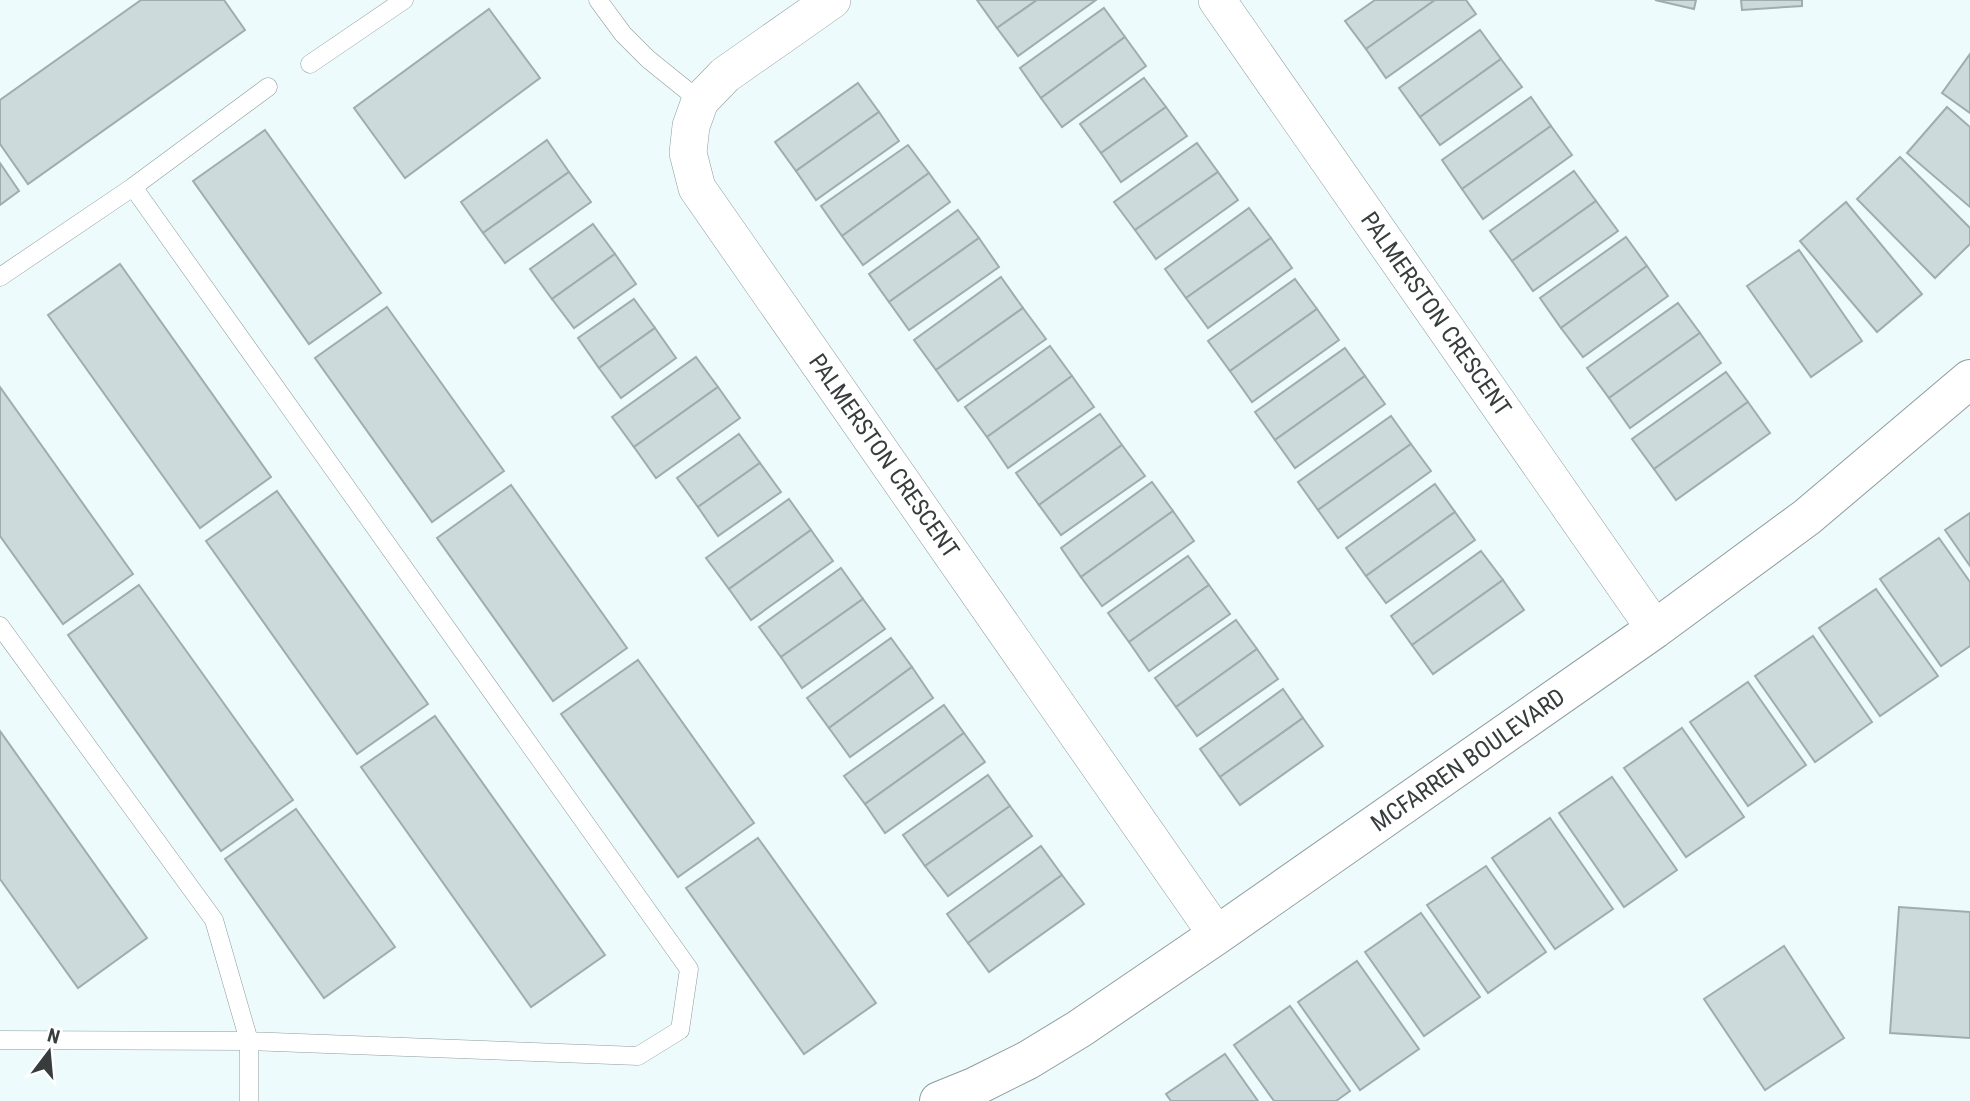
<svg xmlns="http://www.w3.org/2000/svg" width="1970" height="1101" viewBox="0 0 1970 1101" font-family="'Roboto Condensed',sans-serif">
  <rect width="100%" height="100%" fill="#eefbfc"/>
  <!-- building -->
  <g fill="#cddadb" stroke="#a0acad" stroke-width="2">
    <path d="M141 0H224L245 30 28 184 0 144V100Z"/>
    <path d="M977 0H1037L997 28Z"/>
    <path d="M1037 0H1096L1018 56 997 28Z"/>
    <path d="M1375 0H1435L1366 49 1345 21Z"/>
    <path d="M1435 0H1466L1476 14 1386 78 1366 49Z"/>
    <path d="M1655 0H1696L1694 9Z"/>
    <path d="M1741 0H1802V6L1742 10Z"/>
    <path d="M1104 8 1125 37 1041 98 1020 68Z"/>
    <path d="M489 9 540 78 405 178 354 108Z"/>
    <path d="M1480 30 1501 59 1420 117 1399 88Z"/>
    <path d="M1125 37 1146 66 1062 127 1041 98Z"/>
    <path d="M1970 54V113L1942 93Z"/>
    <path d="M1501 59 1522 87 1440 145 1420 117Z"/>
    <path d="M1144 78 1166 107 1101 153 1080 124Z"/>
    <path d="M858 83 879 112 796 171 775 142Z"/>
    <path d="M1531 97 1551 126 1462 189 1442 160Z"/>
    <path d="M1166 107 1187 136 1121 182 1101 153Z"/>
    <path d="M1947 107 1970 127V207L1907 153Z"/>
    <path d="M879 112 899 141 816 200 796 171Z"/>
    <path d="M1551 126 1572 155 1483 219 1462 189Z"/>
    <path d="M265 130 381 293 309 344 193 181Z"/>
    <path d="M547 140 569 172 483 233 461 202Z"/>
    <path d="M1197 143 1218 172 1135 230 1114 202Z"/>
    <path d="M908 145 929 173 842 236 821 206Z"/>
    <path d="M1900 157 1970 228V244L1935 278 1857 199Z"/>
    <path d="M0 163 19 191 0 205Z"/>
    <path d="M1574 171 1596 201 1512 261 1490 231Z"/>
    <path d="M569 172 591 202 505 263 483 233Z"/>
    <path d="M1218 172 1238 200 1156 259 1135 230Z"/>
    <path d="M929 173 950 202 863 265 842 236Z"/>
    <path d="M1596 201 1618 231 1533 291 1512 261Z"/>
    <path d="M1846 202 1922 294 1877 332 1800 241Z"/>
    <path d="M1249 208 1271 238 1186 298 1165 269Z"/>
    <path d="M958 210 979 238 889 302 869 274Z"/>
    <path d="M593 224 615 254 552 299 530 269Z"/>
    <path d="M1626 237 1647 266 1561 328 1540 298Z"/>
    <path d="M979 238 999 267 909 330 889 302Z"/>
    <path d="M1271 238 1292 268 1208 328 1186 298Z"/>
    <path d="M1799 250 1862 341 1811 377 1747 286Z"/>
    <path d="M615 254 636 284 574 328 552 299Z"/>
    <path d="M120 264 271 477 200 528 48 315Z"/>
    <path d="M1647 266 1668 296 1583 357 1561 328Z"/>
    <path d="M1001 277 1023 308 936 370 914 340Z"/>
    <path d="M1295 279 1317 309 1230 371 1208 341Z"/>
    <path d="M634 299 655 328 599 368 578 338Z"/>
    <path d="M1678 303 1700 333 1609 398 1587 368Z"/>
    <path d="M387 307 504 471 432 522 315 358Z"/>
    <path d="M1023 308 1046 339 958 401 936 370Z"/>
    <path d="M1317 309 1339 340 1252 402 1230 371Z"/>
    <path d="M655 328 676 358 621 398 599 368Z"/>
    <path d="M1700 333 1721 363 1630 428 1609 398Z"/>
    <path d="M1050 346 1072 376 987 437 965 407Z"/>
    <path d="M1345 348 1365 376 1275 440 1255 412Z"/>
    <path d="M696 357 718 387 634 447 612 417Z"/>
    <path d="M1726 372 1748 402 1654 469 1632 439Z"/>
    <path d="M1072 376 1094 407 1008 468 987 437Z"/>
    <path d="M1365 376 1385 404 1295 468 1275 440Z"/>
    <path d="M0 387 133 574 63 624 0 536Z"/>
    <path d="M718 387 740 418 656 478 634 447Z"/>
    <path d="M1748 402 1770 433 1676 500 1654 469Z"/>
    <path d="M1100 414 1122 445 1039 505 1016 473Z"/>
    <path d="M1391 416 1411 444 1318 510 1298 482Z"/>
    <path d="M739 434 760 463 698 507 677 478Z"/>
    <path d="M1411 444 1431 471 1338 538 1318 510Z"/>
    <path d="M1122 445 1145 476 1061 535 1039 505Z"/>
    <path d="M760 463 781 492 718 536 698 507Z"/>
    <path d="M1152 482 1173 511 1081 577 1061 548Z"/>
    <path d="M1435 484 1455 512 1366 576 1346 548Z"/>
    <path d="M511 485 627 648 553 701 437 538Z"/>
    <path d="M277 491 428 704 357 754 206 541Z"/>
    <path d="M789 499 811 530 729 589 706 558Z"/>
    <path d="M1173 511 1194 541 1102 606 1081 577Z"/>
    <path d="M1455 512 1475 540 1386 603 1366 576Z"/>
    <path d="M1970 513V566L1945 530Z"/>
    <path d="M811 530 833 561 751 620 729 589Z"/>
    <path d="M1939 538 1970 582V646L1941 666 1880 579Z"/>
    <path d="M1481 551 1503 580 1412 645 1391 616Z"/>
    <path d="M1188 556 1209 585 1129 642 1108 613Z"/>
    <path d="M841 568 863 599 781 657 759 627Z"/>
    <path d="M1503 580 1524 610 1433 674 1412 645Z"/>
    <path d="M139 585 293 800 221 851 68 635Z"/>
    <path d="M1209 585 1230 614 1149 671 1129 642Z"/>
    <path d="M1876 589 1938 676 1880 716 1819 628Z"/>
    <path d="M863 599 885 629 802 688 781 657Z"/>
    <path d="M1236 620 1257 649 1176 707 1155 678Z"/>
    <path d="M1813 636 1872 722 1815 762 1755 676Z"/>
    <path d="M891 638 912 667 829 728 807 698Z"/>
    <path d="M1257 649 1278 679 1197 736 1176 707Z"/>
    <path d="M638 660 754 823 678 877 561 714Z"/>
    <path d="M912 667 933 698 850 757 829 728Z"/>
    <path d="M1748 682 1806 765 1748 806 1690 722Z"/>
    <path d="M1283 689 1303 718 1220 777 1200 749Z"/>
    <path d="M944 705 964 733 865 804 844 776Z"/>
    <path d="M435 716 605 955 531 1007 361 767Z"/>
    <path d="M1303 718 1323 746 1240 805 1220 777Z"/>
    <path d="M1682 728 1744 817 1686 857 1624 768Z"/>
    <path d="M0 731 147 938 78 988 0 879Z"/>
    <path d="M964 733 985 762 885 833 865 804Z"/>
    <path d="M988 775 1010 806 925 866 903 835Z"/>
    <path d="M1612 777 1677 870 1624 907 1559 813Z"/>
    <path d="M1010 806 1032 836 948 896 925 866Z"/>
    <path d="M296 809 395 947 324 998 225 859Z"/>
    <path d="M1550 818 1613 909 1555 949 1492 858Z"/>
    <path d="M758 838 876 1003 804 1054 686 888Z"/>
    <path d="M1041 846 1062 875 968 943 947 914Z"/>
    <path d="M1486 866 1546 952 1488 993 1427 905Z"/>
    <path d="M1062 875 1084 904 989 972 968 943Z"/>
    <path d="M1899 907 1970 912V1038L1890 1033Z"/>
    <path d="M1421 913 1480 997 1424 1036 1365 952Z"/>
    <path d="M1784 946 1844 1038 1765 1090 1704 999Z"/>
    <path d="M1357 961 1419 1049 1360 1090 1298 1002Z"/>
    <path d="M1290 1006 1350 1091 1336 1101H1274L1234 1045Z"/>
    <path d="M1225 1054 1258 1101H1171L1166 1094Z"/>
  </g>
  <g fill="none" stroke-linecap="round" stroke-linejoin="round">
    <!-- lane casing -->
    <g stroke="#8f9c9d" stroke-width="19">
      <g id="lane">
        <path d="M598 0 623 34 648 59 700 101"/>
        <path d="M310 64 404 0"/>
        <path d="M133 187 268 87"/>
        <path d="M0 277 133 187 689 969 680 1030 638 1056 249 1041 214 920 0 626"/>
        <path d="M0 1040 249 1041V1101"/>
      </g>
    </g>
    <!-- street casing -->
    <g stroke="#8f9c9d" stroke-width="38">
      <g id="street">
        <path d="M832 0 725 75 700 101 691 126 688 153 697 188 1217 935"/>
        <path d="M1217 0 1655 629"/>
      </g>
    </g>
    <!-- secondary casing -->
    <g stroke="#8f9c9d" stroke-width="40">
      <path id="secondary" d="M939 1101 976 1086 1028 1060 1079 1029 1217 935 1655 629 1807 517 1970 379"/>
    </g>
    <!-- lane -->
    <use href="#lane" stroke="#fff" stroke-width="18"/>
    <!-- street -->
    <use href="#street" stroke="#fff" stroke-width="37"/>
    <!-- secondary -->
    <use href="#secondary" stroke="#fff" stroke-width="38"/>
  </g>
  <g text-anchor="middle" stroke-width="5" stroke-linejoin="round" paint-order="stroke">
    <!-- street labels -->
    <g font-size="24" fill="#373c3d" stroke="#fff">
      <text transform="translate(1436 314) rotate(55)" y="8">PALMERSTON CRESCENT</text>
      <text transform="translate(884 456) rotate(55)" y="8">PALMERSTON CRESCENT</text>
      <text transform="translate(1468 760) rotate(-35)" y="8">MCFARREN BOULEVARD</text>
    </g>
  </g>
  <!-- north arrow -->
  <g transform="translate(49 1052) rotate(16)" stroke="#ffffff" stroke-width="5" paint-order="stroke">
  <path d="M0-5L12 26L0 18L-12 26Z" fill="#373c3d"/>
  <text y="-10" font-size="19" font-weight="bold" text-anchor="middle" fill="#373c3d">N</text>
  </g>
</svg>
